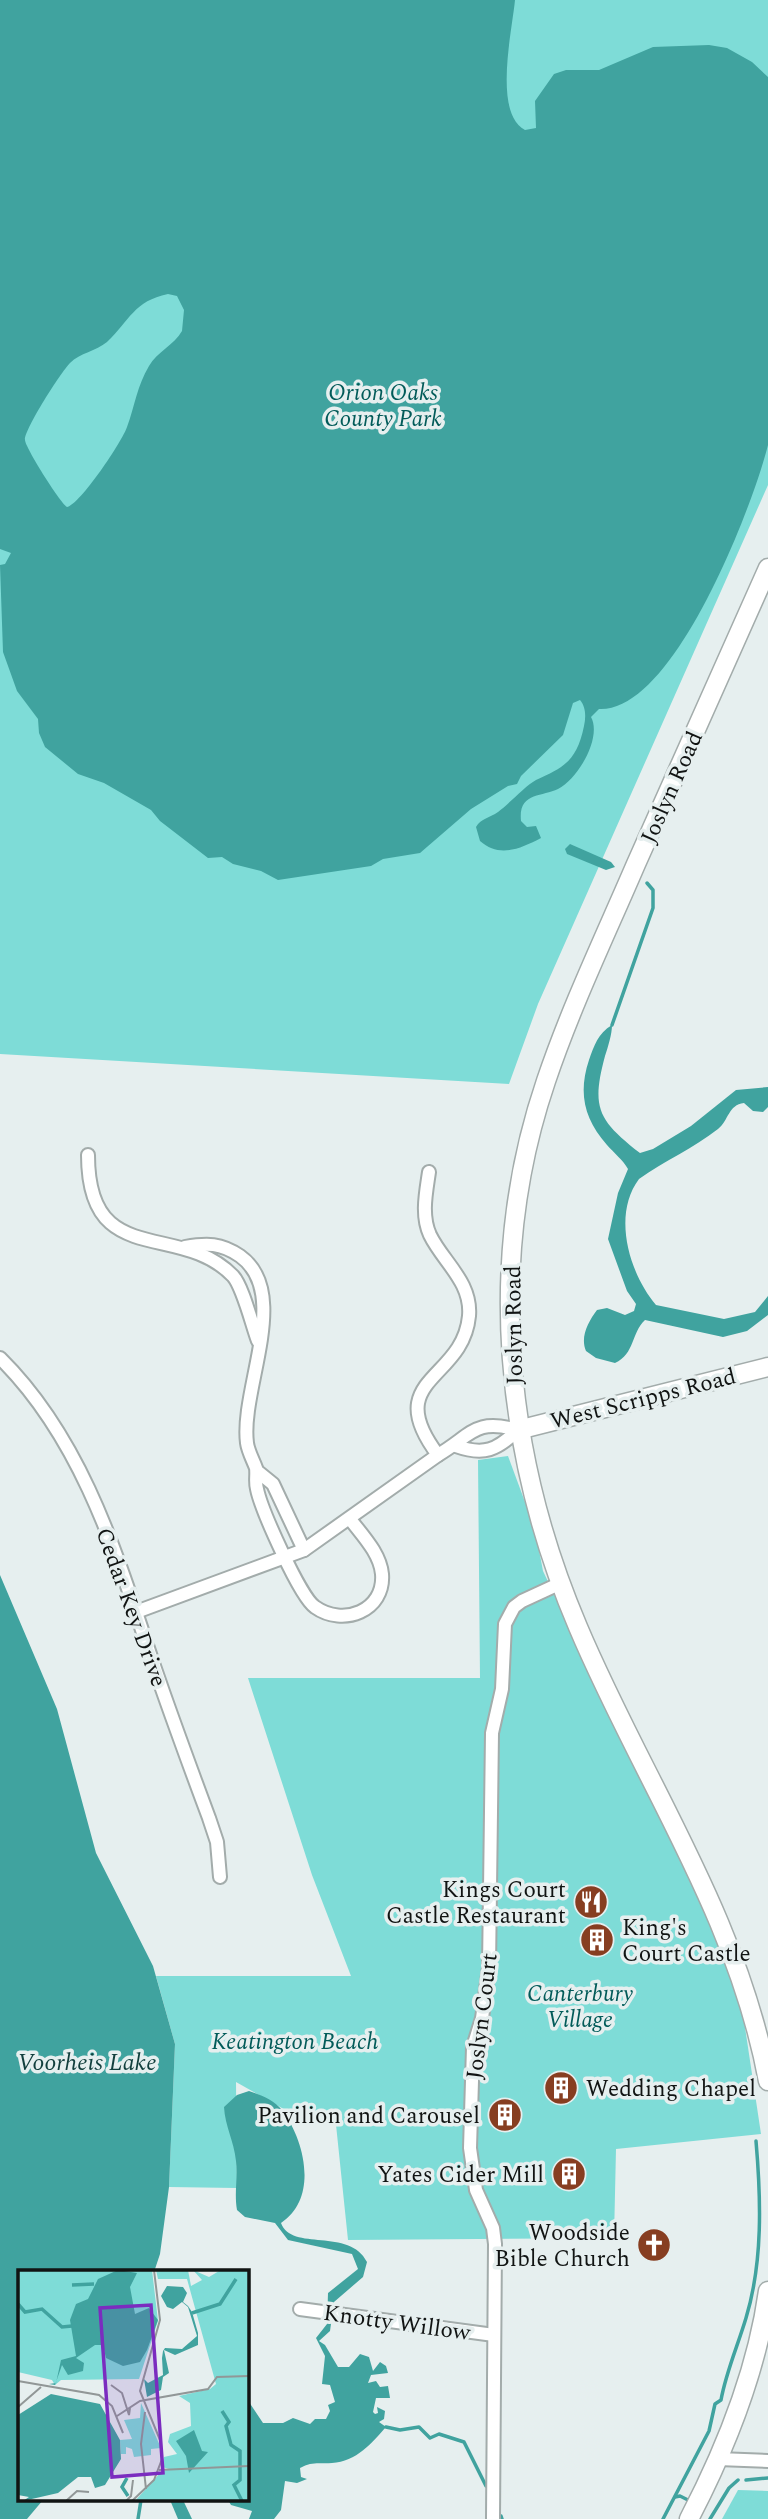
<svg xmlns="http://www.w3.org/2000/svg" width="768" height="2519" viewBox="0 0 768 2519" font-family="Spectral,serif">
  <rect width="100%" height="100%" fill="#e6efef"/>
  <!-- green -->
  <g fill="#7edcd7">
    <path d="M0 0H768V485L538 1004 509 1084 0 1054Z"/>
    <path d="M508 1456 535 1529 543 1571 719 1943 743 2014 761 2134 616 2149 614 2238 348 2240 335 2115 296 2116 236 2082 237 2188 169 2187 175 2044 156 1976H351L312 1875 248 1678H480L478 1460Z"/>
    <path d="M738 2490 768 2491V2519H722Z"/>
  </g>
  <!-- water -->
  <g fill="#40a39f" fill-rule="evenodd">
    <path d="M0 0H515C512 32 493 113 525 130L536 128 535 101 554 74 566 70H599L653 47 709 45 727 48 752 62 768 77V445C753 505 674 713 599 709L591 717C602 737 579 778 558 789 542 797 518 792 521 821L527 827 536 826 541 838C520 849 499 858 480 841L476 827C481 818 490 818 498 812 509 804 525 786 536 780 565 767 577 760 584 726 586 717 586 707 580 700L573 703 563 735 521 776 517 784 508 786 471 809 420 853 383 859 371 866 278 880 261 871 233 864 222 857 208 858 160 821 151 810 104 783 78 774 45 747 39 733 38 719 17 691 3 652 0 565 5 564 11 553 0 549ZM168 294 177 296 184 310 182 331C174 345 157 352 149 366 137 386 135 405 127 427 123 440 80 505 67 507 59 501 25 447 25 440 24 430 61 372 70 363 80 353 96 351 107 342 130 320 134 301 168 294Z"/>
    <path d="M570 844 611 862 615 867 606 870 567 854 565 849Z"/>
    <path d="M612 1025C612 1034 608 1047 605 1056 591 1108 598 1120 640 1153L653 1149 691 1126 736 1090 768 1087V1107L763 1112 753 1111 744 1103C728 1105 729 1120 718 1129 694 1148 664 1161 639 1179 612 1215 629 1273 656 1305L724 1319 755 1312 768 1296V1315L747 1331 723 1337 645 1320C631 1333 635 1354 615 1363L596 1358 586 1351C580 1337 588 1322 597 1310L607 1308 625 1315 634 1311 636 1304 627 1291 608 1239 618 1193 628 1169C623 1160 614 1153 607 1145 584 1119 578 1093 589 1060 594 1046 598 1033 612 1025Z"/>
    <path d="M0 1575 57 1709 96 1853 153 1966 175 2044 169 2187 160 2254 154 2272H19V2500H43L27 2519H0Z"/>
    <path d="M249 2091C261 2095 274 2100 282 2110 306 2142 318 2199 281 2223 291 2252 350 2227 367 2262L363 2277 334 2302 330 2331 319 2341 325 2345 338 2367H349L360 2354 369 2357 373 2371 380 2362 386 2366 388 2373 371 2375 368 2383 376 2381 380 2387 388 2386 390 2398H376L373 2412 375 2414 378 2413 377 2407 385 2411 384 2419 379 2422 386 2427C373 2442 356 2462 332 2463 319 2464 312 2461 300 2468L301 2477 307 2479 297 2483 285 2481 281 2510 274 2519H249L252 2511 231 2505 228 2500H247V2399L263 2423H283L293 2418 310 2424 315 2419H326L330 2411 328 2405 335 2402 330 2385 322 2384 325 2356 316 2338 327 2324 328 2293 358 2269 352 2254 288 2240 275 2223 245 2217 237 2210C234 2193 238 2178 236 2161 234 2141 225 2126 224 2107L237 2095Z"/>
    <path d="M170 2500H183L192 2519H178Z"/>
  </g>
  <g fill="none" stroke-linecap="round" stroke-linejoin="round">
    <!-- stream -->
    <g stroke="#40a39f" stroke-width="3.5">
      <path d="M612 1025 653 908V890L647 883"/>
      <path d="M386 2427 400 2430 419 2427 430 2438 439 2434 464 2442 486 2486"/>
      <path d="M746 2480 768 2478"/>
      <path d="M675 2497 680 2496 692 2502"/>
      <path d="M501 2516 502 2519"/>
      <path d="M138 2519 141 2500"/>
      <path d="M663 2519 709 2431 715 2404 721 2400C726 2372 738 2345 746 2318 763 2262 761 2199 756 2141"/>
      <path d="M710 2519 729 2488 738 2480"/>
    </g>
    <!-- street casing -->
    <g stroke="#a3acab" stroke-width="16">
      <g id="street">
        <path d="M88 1155C88 1271 179 1220 233 1276 243 1287 252 1325 258 1341"/>
        <path d="M429 1172C426 1193 421 1215 430 1235 443 1262 472 1282 469 1316 463 1381 380 1378 438 1455"/>
        <path d="M185 1247C207 1243 221 1243 240 1256 292 1293 240 1389 247 1443 248 1451 253 1460 256 1468 257 1475 255 1482 257 1489 261 1509 300 1597 315 1607 343 1627 385 1611 382 1574 380 1553 362 1535 350 1519"/>
        <path d="M0 1358C83 1440 117 1556 153 1663 171 1715 190 1767 209 1818L217 1842 220 1877"/>
        <path d="M456 1446C484 1456 497 1450 518 1430"/>
        <path d="M257 1471 273 1484 304 1550"/>
        <path d="M136 1612 304 1550 438 1455C472 1435 474 1418 518 1430"/>
        <path d="M300 2309 494 2335"/>
        <path d="M718 2459 768 2461"/>
        <path d="M493 2519 495 2244 493 2228 476 2190 470 2148 473 2047 482 2018 489 1968 492 1733 502 1689 505 1624 514 1607 522 1601 561 1583"/>
      </g>
    </g>
    <!-- secondary casing -->
    <g stroke="#a3acab" stroke-width="21">
      <g id="secondary">
        <path d="M768 568C724 667 680 766 636 864 605 936 571 1007 546 1081 485 1260 505 1456 578 1627 643 1781 737 1914 768 2081"/>
        <path d="M518 1430 768 1367"/>
        <path d="M689 2519C726 2448 757 2371 768 2291"/>
      </g>
    </g>
    <!-- street -->
    <use href="#street" stroke="#fff" stroke-width="12"/>
    <!-- secondary -->
    <use href="#secondary" stroke="#fff" stroke-width="18"/>
  </g>
  <!-- icons -->
  <defs>
    <g id="restaurant-disc" transform="scale(1.75)"><circle r="9.5" fill="#873e21" stroke="#e6efef"/><path d="M-5-6h1v4h1v-4h1v4h1v-4h1v5L-1.5 .5V6h-2V.5L-5-1ZM5-6V6H3V1.5H1.5Q1.5-4 5-6Z" fill="#fff"/></g>
    <g id="building-disc" transform="scale(1.75)"><circle r="9.5" fill="#873e21" stroke="#e6efef"/><path d="M-4-6H4V6H1V3H-1V6H-4ZM-2.5-4.3h1.7v1.8h-1.7ZM.8-4.3h1.7v1.8H.8ZM-2.5-1h1.7V.8h-1.7ZM.8-1h1.7V.8H.8Z" fill="#fff"/></g>
    <g id="church-disc" transform="scale(1.75)"><circle r="9.5" fill="#873e21" stroke="#e6efef"/><path d="M-1.2-6h2.4v3.5h3.3v2.4h-3.3V6h-2.4V-.1h-3.3v-2.4h3.3Z" fill="#fff"/></g>
  </defs>
  <g fill-rule="evenodd">
    <use href="#restaurant-disc" x="591" y="1902"/>
    <use href="#building-disc" x="597" y="1940"/>
    <use href="#building-disc" x="561" y="2088"/>
    <use href="#building-disc" x="505" y="2115"/>
    <use href="#building-disc" x="569" y="2174"/>
    <use href="#church-disc" x="654" y="2245"/>
  </g>
  <g text-anchor="middle" stroke-width="7" stroke-linejoin="round" paint-order="stroke">
    <!-- park labels -->
    <g font-size="23" font-style="italic" fill="#025b59" stroke="#e6efef">
      <text x="383" y="400">Orion Oaks<tspan x="383" dy="26">County Park</tspan></text>
      <text x="580" y="2001">Canterbury<tspan x="580" dy="26">Village</tspan></text>
      <text x="295" y="2049">Keatington Beach</text>
    </g>
    <!-- street labels -->
    <g font-size="23" fill="#111413" stroke="#e6efef">
      <text transform="translate(671 787) rotate(-66)" y="8">Joslyn Road</text>
      <text transform="translate(513 1325) rotate(-91)" y="8">Joslyn Road</text>
      <text transform="translate(643 1398) rotate(-14)" y="8">West Scripps Road</text>
      <text transform="translate(132 1607) rotate(70)" y="8">Cedar Key Drive</text>
      <text transform="translate(481 2016) rotate(-83)" y="8">Joslyn Court</text>
      <text transform="translate(397 2322) rotate(8)" y="8">Knotty Willow</text>
    </g>
    <!-- poi labels -->
    <g font-size="23" fill="#111413" stroke="#e6efef" text-anchor="end">
      <text x="566" y="1897">Kings Court<tspan x="566" dy="26">Castle Restaurant</tspan></text>
      <text x="622" y="1935" text-anchor="start">King's<tspan x="622" dy="26">Court Castle</tspan></text>
      <text x="586" y="2096" text-anchor="start">Wedding Chapel</text>
      <text x="480" y="2123">Pavilion and Carousel</text>
      <text x="544" y="2182">Yates Cider Mill</text>
      <text x="630" y="2240">Woodside<tspan x="630" dy="26">Bible Church</tspan></text>
    </g>
    <!-- water labels -->
    <g font-size="24" font-style="italic" fill="#123f3d" stroke="#e6efef">
      <text x="87" y="2070">Voorheis Lake</text>
    </g>
  </g>
  <!-- overview -->
  <g transform="translate(18 2270)">
    <rect width="231" height="231" fill="#e6efef"/>
    <path d="M0 0H134L140 51 121 109 43 110 37 115 34 110 0 102ZM138 0H170L173 16 184 10 175 0 191 7 201 1 231 0V231H117L143 202 151 199 144 197 146 187 159 184 150 172 152 164 173 156 172 133 161 126 192 119 198 114 169 9H140ZM123 133 143 178 133 179V185L116 187 114 179 108 177V184H103L102 170 114 169 106 150 122 148Z" fill="#7edcd7"/>
    <path d="M100 0 119 3 112 17 117 44 131 38 140 50 129 80 122 92 105 96 88 88 85 75H77L58 88 66 93 65 101 50 105 44 95 37 115 31 114 38 113 43 90 58 86 52 50 58 34 70 29 80 9ZM149 16 165 17 169 23 165 32 170 36 174 42 180 63V75L157 85 146 80 151 103 145 107 143 120 129 127 126 109 130 113 145 105 144 88 145 81 147 78 164 79 179 66 170 37 164 32 155 39 149 37 143 26ZM33 124 82 134 102 170 103 189 87 215 77 218 73 207H60L40 223 5 231 11 227 0 225V145ZM176 160 184 181 190 182 171 203 168 186 158 171Z" fill="#40a39f"/>
    <path fill="none" stroke="#40a39f" stroke-width="3.5" d="M54 15 76 14M0 34 7 42 24 39 44 57 54 56M174 43 202 34 218 9M204 141 211 152 208 156 213 175 222 181V210L216 215 224 231M109 208 104 217 110 226"/>
    <path fill="none" stroke="#919797" stroke-width="2" d="M0 111 81 125 94 136 105 163M93 115 104 123 111 145 112 138M0 137 23 117M127 142 123 174 128 219M99 146 122 131 190 119 199 107 231 106M141 200 231 196M48 231 59 221 71 222M108 231 113 226 115 210M114 231 136 210 144 189 142 170 122 121 142 50 136 0"/>
    <path fill="#7b2cbf" fill-opacity="0.15" stroke="#7b2cbf" stroke-width="3.5" d="M133 35 145 203 94 207 82 38Z"/>
    <rect width="231" height="231" fill="none" stroke="#111413" stroke-width="3.5"/>
  </g>
</svg>
